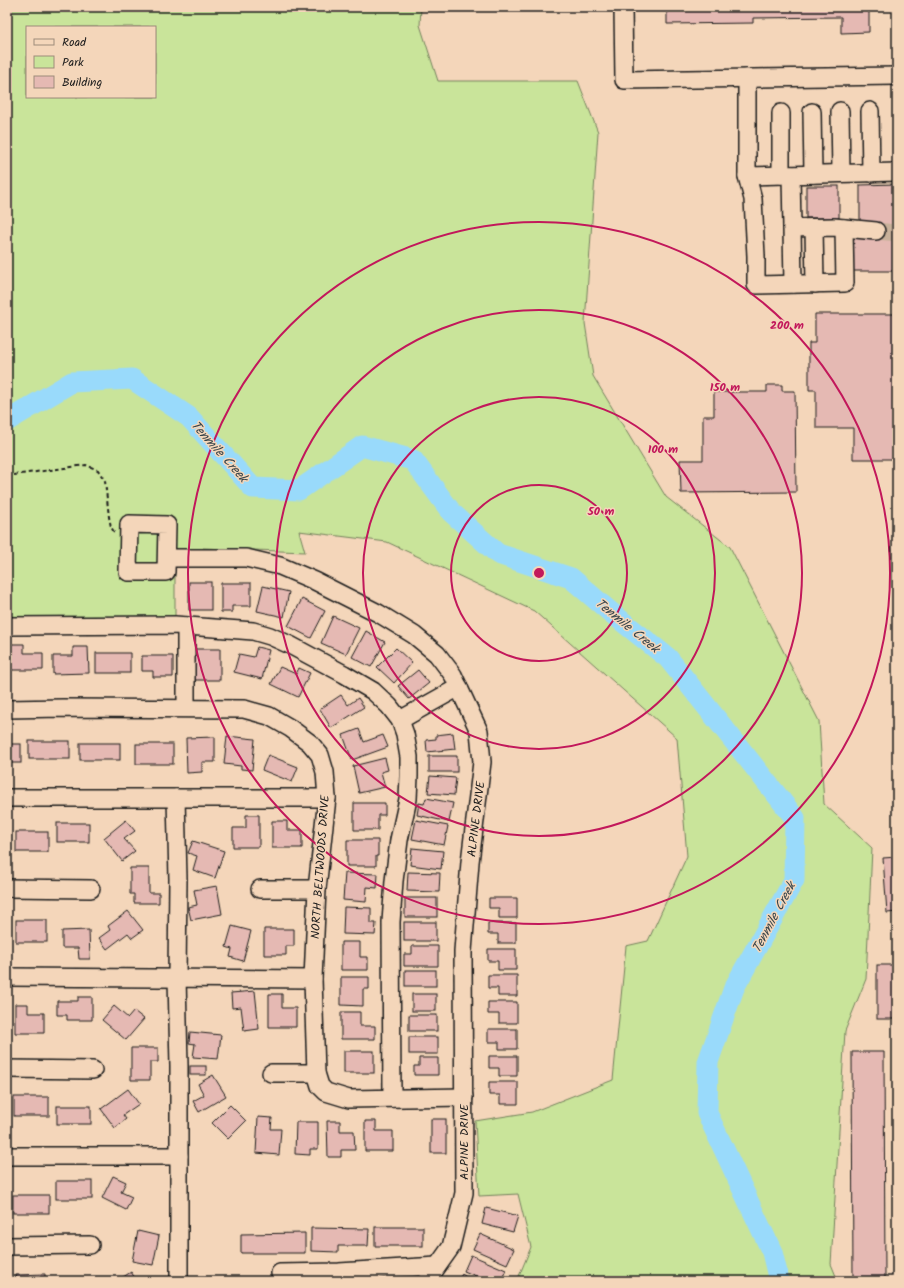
<svg xmlns="http://www.w3.org/2000/svg" width="904" height="1288" viewBox="0 0 904 1288" font-family="Kalam,sans-serif">
  <rect width="100%" height="100%" fill="#f4d6ba"/>
  <filter id="ink" filterUnits="userSpaceOnUse"><feTurbulence type="fractalNoise" baseFrequency=".025" numOctaves="2"/><feDisplacementMap in="SourceGraphic" scale="8" xChannelSelector="R" yChannelSelector="G"/><feConvolveMatrix kernelMatrix="1 2 1 2 8 2 1 2 1" color-interpolation-filters="sRGB"/></filter>
  <g filter="url(#ink)">
    <!-- green -->
    <path fill="#c9e49a" stroke="#72805b" fill-rule="evenodd" d="M7 7H421L420 25 438 81H578L598 132 585 323 593 376 666 497 730 547 819 721 824 804 872 848 866 979 845 1031 831 1264 838 1281H517L531 1247 518 1194 479 1196 475 1121 532 1112 613 1080 626 946 648 941 687 856 677 738 534 611 387 542 299 531 305 552 203 548V566H175V617L7 620ZM27 27H155V97H27Z"/>
    <g fill="none" stroke-linecap="round" stroke-linejoin="round">
      <!-- river -->
      <path stroke="#99dafb" stroke-width="21" d="M7 421 72 382 132 379 189 417 253 488 299 490 362 446 413 460 452 513 498 554 571 578 608 610 668 658 795 818 794 880 734 988 708 1062 707 1113 772 1252 779 1281"/>
    </g>
    <!-- building -->
    <g fill="#e5b9b3" stroke="#1c1c1c">
      <path d="M667 7H869V32L841 33V17L753 18V23L667 24Z"/>
      <path d="M897 184V271H851V235L860 223V185Z"/>
      <rect x="806" y="186" width="33" height="32"/>
      <path d="M815 314H897V459H853V428H816V390H809V343H815Z"/>
      <path d="M767 385H782V391H795L796 492 681 493 680 460H703V416H714V392H767Z"/>
      <rect x="189" y="582" width="22" height="28"/>
      <path d="M221 583H251V606H232V612H221Z"/>
      <path d="M263 586 289 592 284 617 257 611Z"/>
      <path d="M302 599 325 611 311 638 288 626Z"/>
      <path d="M333 616 359 628 346 654 321 643Z"/>
      <path d="M366 631 385 642 371 667 352 657Z"/>
      <path d="M11 644H24V653H43V670H11Z"/>
      <path d="M73 647H88L89 673 53 674V656H73Z"/>
      <path d="M257 647 269 650 262 679 234 672 239 654 254 657Z"/>
      <path d="M396 648 412 663 394 683 377 667Z"/>
      <rect x="192" y="649" width="28" height="31"/>
      <rect x="96" y="653" width="34" height="20"/>
      <path d="M142 656H173V677H153V671H142Z"/>
      <path d="M280 667 296 674 299 668 310 673 298 697 271 684Z"/>
      <path d="M418 670 429 683 409 699 398 686Z"/>
      <path d="M341 695 348 705 358 698 364 707 331 728 320 709Z"/>
      <path d="M359 729 364 742 383 735 388 747 352 760 343 735Z"/>
      <path d="M453 733 455 749 427 752 426 740 436 739V735Z"/>
      <path d="M227 736 255 739 252 770 241 769V766L224 764Z"/>
      <path d="M215 737V762H202V772L187 773 186 738Z"/>
      <rect x="29" y="741" width="41" height="18"/>
      <rect x="80" y="743" width="40" height="17"/>
      <rect x="7" y="744" width="14" height="19"/>
      <rect x="136" y="744" width="37" height="20"/>
      <path d="M268 755 298 767 292 782 262 770Z"/>
      <rect x="429" y="756" width="28" height="16"/>
      <path d="M385 758 388 770 381 772 385 787 359 793 353 766Z"/>
      <path d="M430 776 456 778 454 795 428 793Z"/>
      <path d="M426 798 453 803 449 822 417 815 419 803 424 804Z"/>
      <path d="M354 803H385V815H378V830H354Z"/>
      <path d="M246 815H259V847H233V828H246Z"/>
      <path d="M126 820 135 831 124 839 135 851 122 861 104 838Z"/>
      <path d="M416 820 448 826 444 845 412 839Z"/>
      <path d="M272 821H287V830H302V848H272Z"/>
      <rect x="57" y="823" width="32" height="19"/>
      <rect x="16" y="832" width="32" height="20"/>
      <path d="M347 840H378V856H376V866H347Z"/>
      <path d="M193 841 224 851 215 878 193 870 197 856 188 853Z"/>
      <path d="M412 848 443 851 441 869 410 865Z"/>
      <path d="M897 857V912L887 913 883 858Z"/>
      <path d="M130 868H149V893H159V903H134V894H130Z"/>
      <path d="M408 872 440 873 439 892 407 891Z"/>
      <path d="M345 873 378 874 377 888 367 887 366 902 343 900Z"/>
      <path d="M217 886 222 914 191 920 188 907 197 905 194 890Z"/>
      <rect x="405" y="898" width="32" height="19"/>
      <path d="M489 898H517V918H499V908H489Z"/>
      <path d="M344 907 371 908V923H376L375 935 343 934Z"/>
      <path d="M128 911 143 930 132 938 128 933 107 949 99 938 110 930 108 926Z"/>
      <rect x="16" y="920" width="31" height="22"/>
      <rect x="404" y="922" width="32" height="19"/>
      <path d="M488 923H516V943H498V934H488Z"/>
      <path d="M232 926 251 931 243 961 230 957 232 949 226 947Z"/>
      <path d="M264 929H294V946H286V955H264Z"/>
      <path d="M89 930 90 959H79L78 948H62V931Z"/>
      <path d="M341 942H360V957H368V970H341Z"/>
      <path d="M412 946H438V966H404V954H412Z"/>
      <path d="M488 949H516V970H498V961H488Z"/>
      <rect x="877" y="965" width="20" height="54"/>
      <rect x="405" y="970" width="31" height="16"/>
      <path d="M488 975H517V996H498V988H488Z"/>
      <path d="M341 977H369V989H363V1006L341 1005Z"/>
      <path d="M255 991 259 1029 244 1031 241 1007 232 1008 231 993Z"/>
      <path d="M269 994H282V1008H296V1027H269Z"/>
      <rect x="412" y="994" width="24" height="17"/>
      <path d="M78 997H92V1020H67V1015H57V1001H78Z"/>
      <path d="M488 1002H517V1023H499V1014H488Z"/>
      <path d="M15 1004H28V1013H44V1033H15Z"/>
      <path d="M114 1006 128 1018 134 1011 144 1019 126 1040 102 1020Z"/>
      <path d="M341 1012H360V1026H375V1039H341Z"/>
      <rect x="409" y="1015" width="28" height="16"/>
      <path d="M488 1029H517V1049H499V1042H488Z"/>
      <path d="M190 1032 221 1035 218 1059 193 1057 195 1044 189 1043Z"/>
      <rect x="409" y="1037" width="29" height="17"/>
      <path d="M131 1048H158V1062H150V1080H131Z"/>
      <rect x="344" y="1051" width="30" height="22"/>
      <path d="M852 1052H884L885 1281H853Z"/>
      <path d="M489 1056H517V1076H499V1068H489Z"/>
      <path d="M419 1058H438V1075H414V1066H419Z"/>
      <rect x="190" y="1066" width="16" height="9"/>
      <path d="M213 1075 226 1096 199 1112 193 1101 204 1095 198 1084Z"/>
      <path d="M489 1082H518V1104H500V1095H489Z"/>
      <path d="M128 1089 139 1104 123 1115 126 1119 115 1128 101 1109Z"/>
      <rect x="14" y="1097" width="35" height="19"/>
      <path d="M230 1105 246 1121 228 1139 212 1123Z"/>
      <rect x="57" y="1106" width="34" height="18"/>
      <path d="M258 1117 272 1118 271 1129H281L279 1155 256 1153Z"/>
      <rect x="431" y="1119" width="15" height="34"/>
      <path d="M327 1121H340V1131H354L355 1150H341V1157H328Z"/>
      <path d="M365 1121H376V1131H393V1151H365Z"/>
      <path d="M296 1122H318V1149H310V1155L295 1154Z"/>
      <path d="M113 1176 126 1182 121 1192 132 1197 126 1210 102 1198Z"/>
      <rect x="56" y="1181" width="36" height="18"/>
      <rect x="13" y="1195" width="36" height="18"/>
      <path d="M486 1208 518 1216 513 1232 482 1224Z"/>
      <rect x="375" y="1227" width="48" height="19"/>
      <path d="M311 1228 369 1229 368 1246H338V1252L311 1251Z"/>
      <path d="M138 1231 159 1236 153 1265 132 1261Z"/>
      <path d="M305 1233V1253H241V1234Z"/>
      <path d="M480 1234 514 1249 507 1264 473 1249Z"/>
      <path d="M471 1255 506 1270 501 1281H488L464 1271Z"/>
      <path d="M131 1272 137 1281H117Z"/>
      <path d="M45 1274V1281H17L16 1275Z"/>
      <path d="M462 1274 472 1281H458Z"/>
      <rect x="241" y="1279" width="20" height="2"/>
    </g>
    <g fill="none" stroke-linecap="round" stroke-linejoin="round">
      <!-- minor-tunnel -->
      <path stroke="#c9b19a" stroke-width="17" stroke-dasharray="17 8" stroke-linecap="butt" d="M876 231 897 233"/>
      <!-- minor casing -->
      <g stroke="#1c1c1c" stroke-width="20">
        <g id="minor">
          <path d="M623 7 624 80 897 76"/>
          <path d="M747 78V176L897 172"/>
          <path d="M840 111 841 173"/>
          <path d="M870 111 871 173"/>
          <path d="M812 112 813 174"/>
          <path d="M781 175V113"/>
          <path d="M791 175 792 228 834 227 876 231"/>
          <path d="M747 176 753 199 756 256V285L845 283 844 228"/>
          <path d="M792 228 793 284"/>
          <path d="M814 228 815 284"/>
          <path d="M129 524 167 525 166 572H128Z"/>
          <path d="M167 558H246L280 566 315 581 378 613 414 635 437 654 453 675 479 731 482 762 470 862 463 951 464 1193 451 1247 427 1281"/>
          <path d="M7 626 175 625 253 631 270 636 290 645 344 674 373 691 389 706 400 720 405 734 409 757V776L408 799 399 840 394 881 391 922 392 1098"/>
          <path d="M186 626V708"/>
          <path d="M7 709 63 708 244 709 269 716 290 728 310 743 320 755 325 772 327 798 317 889 313 979 316 1073 320 1086 326 1092 349 1099 464 1097"/>
          <path d="M400 720 459 687"/>
          <path d="M7 798H327"/>
          <path d="M176 798 178 879 177 977 179 1066V1281"/>
          <path d="M7 888 91 889"/>
          <path d="M260 889H317"/>
          <path d="M7 977 313 979"/>
          <path d="M7 1069 93 1070"/>
          <path d="M271 1073H316"/>
          <path d="M7 1156H179"/>
          <path d="M7 1246 90 1245"/>
          <path d="M281 1281 280 1273 339 1272 437 1266"/>
        </g>
      </g>
      <!-- path -->
      <path stroke="#1c1c1c" stroke-width="2" stroke-dasharray="4 3" stroke-linecap="butt" d="M7 476 86 465 98 470 105 481 109 517 111 527 114 532"/>
      <!-- minor -->
      <use href="#minor" stroke="#f4d6ba" stroke-width="17"/>
    </g>
  </g>
  <!-- distance rings -->
  <g fill="none" stroke="#c2185b" stroke-width="2">
    <circle cx="539" cy="573" r="88"/>
    <circle cx="539" cy="573" r="176"/>
    <circle cx="539" cy="573" r="263"/>
    <circle cx="539" cy="573" r="351"/>
  </g>
  <g text-anchor="middle" stroke-width="3" stroke-linejoin="round" paint-order="stroke">
    <!-- street labels -->
    <g font-size="12" fill="#1c1c1c" stroke="#f4d6ba">
      <text transform="translate(476 819) rotate(-83)" y="4">ALPINE DRIVE</text>
      <text transform="translate(320 867) rotate(-86)" y="4">NORTH BELTWOODS DRIVE</text>
      <text transform="translate(464 1142) rotate(-90)" y="4">ALPINE DRIVE</text>
    </g>
    <!-- water labels -->
    <g font-size="13" font-style="italic" fill="#354249" stroke="#f4d6ba">
      <text transform="translate(220 451) rotate(48)" y="5">Tenmile Creek</text>
      <text transform="translate(628 625) rotate(39)" y="5">Tenmile Creek</text>
      <text transform="translate(773 917) rotate(-62)" y="5">Tenmile Creek</text>
    </g>
  </g>
  <circle cx="539" cy="573" r="6" fill="#c2185b" stroke="#f4d6ba" stroke-width="2"/>
  <g font-size="12" text-anchor="middle" font-weight="bold" fill="#c2185b" stroke="#f4d6ba" stroke-width="3" stroke-linejoin="round" paint-order="stroke">
    <text x="787" y="329">200 m</text>
    <text x="725" y="391">150 m</text>
    <text x="663" y="453">100 m</text>
    <text x="601" y="515">50 m</text>
  </g>
  <!-- margin -->
  <rect width="904" height="1288" fill="none" stroke="#f4d6ba" stroke-width="24"/>
  <rect x="12" y="12" width="880" height="1264" fill="none" stroke="#1c1c1c" stroke-width="1.5" filter="url(#ink)"/>
  <!-- legend -->
  <rect x="26" y="26" width="130" height="72" fill="#f4d6ba" stroke="#9e8c7b"/>
  <rect x="34" y="39" width="20" height="6" fill="#f4d6ba" stroke="#9e8c7b"/>
  <text x="62" y="46" font-size="12" fill="#1c1c1c">Road</text>
  <rect x="34" y="56" width="20" height="12" fill="#c9e49a" stroke="#9e8c7b"/>
  <text x="62" y="66" font-size="12" fill="#1c1c1c">Park</text>
  <rect x="34" y="76" width="20" height="12" fill="#e5b9b3" stroke="#9e8c7b"/>
  <text x="62" y="86" font-size="12" fill="#1c1c1c">Building</text>
</svg>
